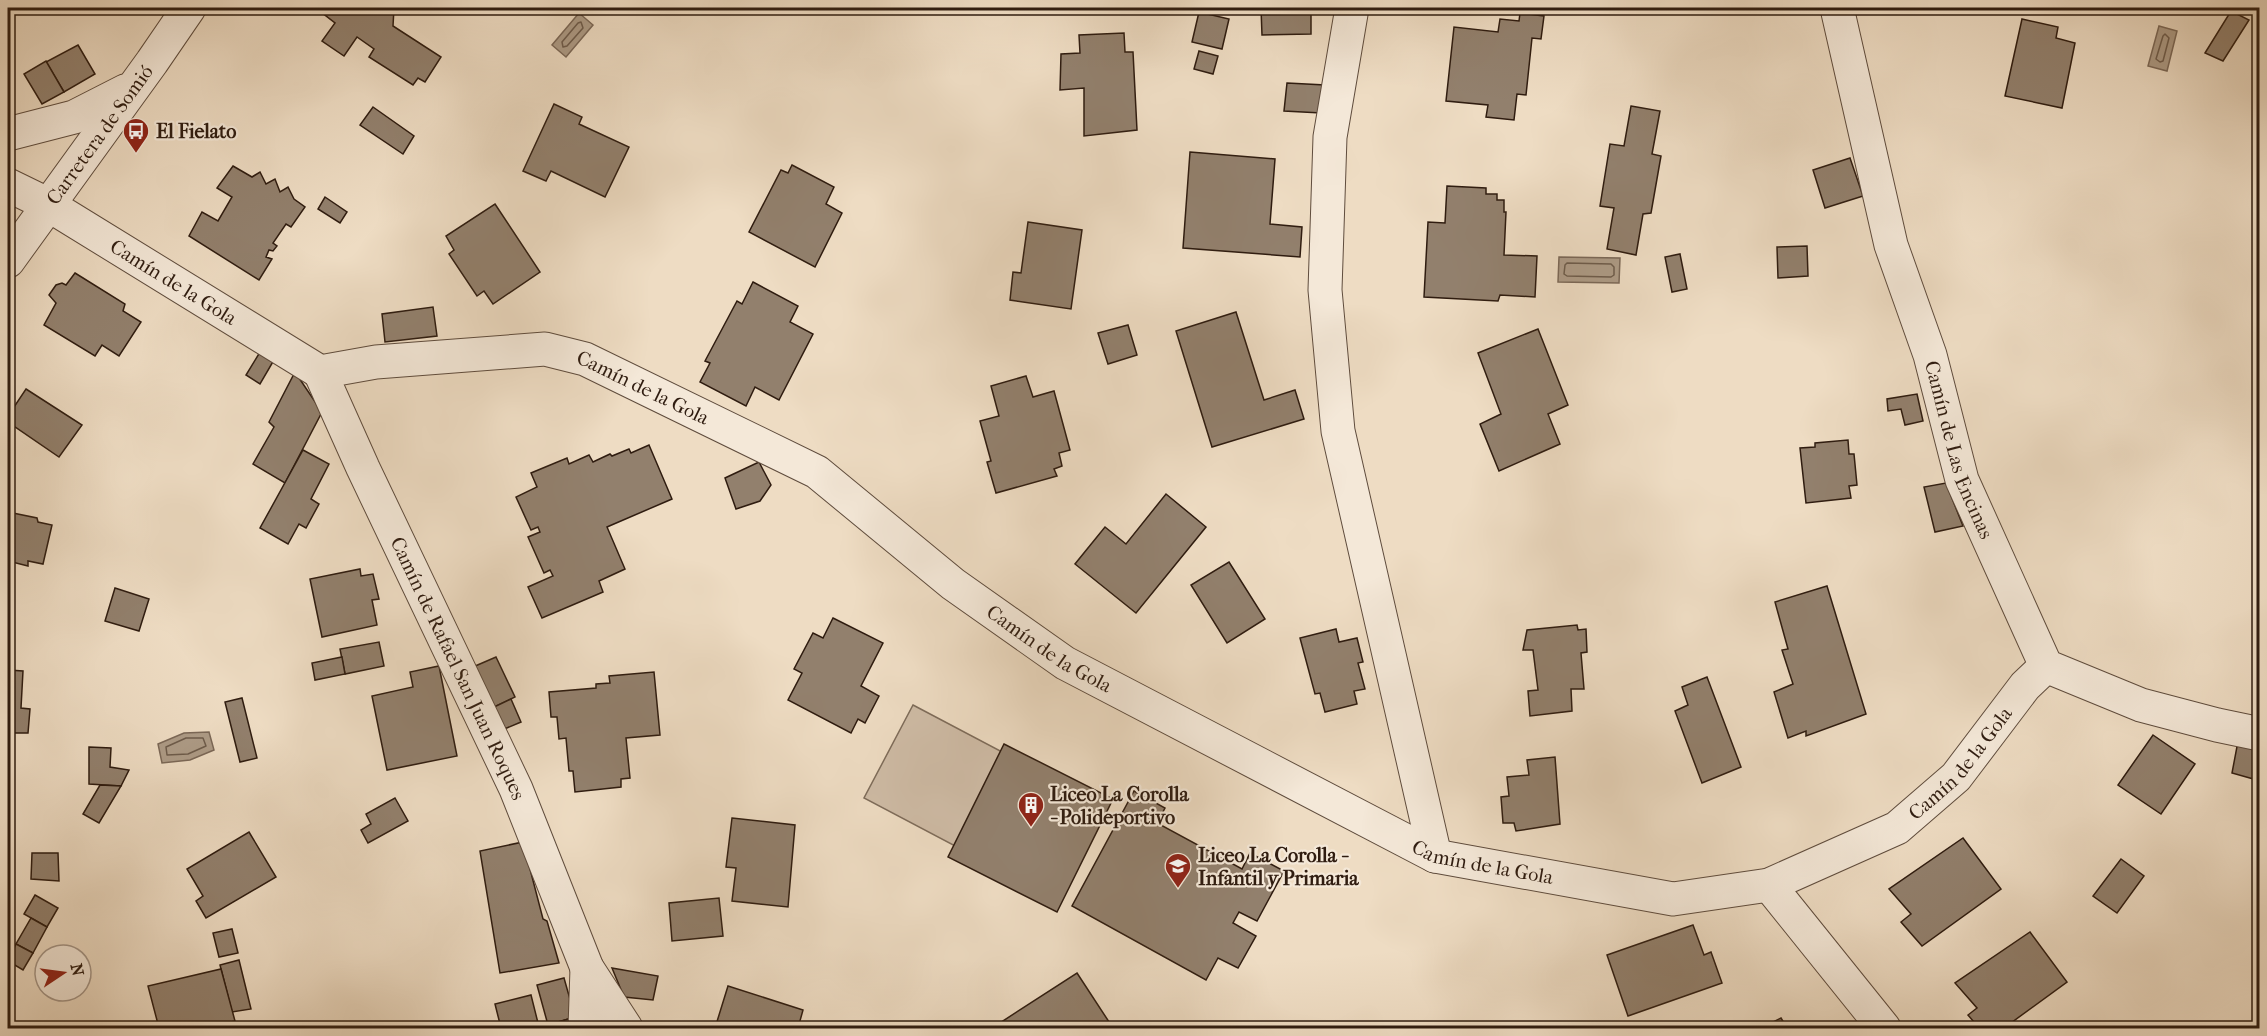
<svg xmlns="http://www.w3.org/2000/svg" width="2267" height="1036" viewBox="0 0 2267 1036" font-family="'IM FELL French Canon',serif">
  <rect width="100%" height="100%" fill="#eedcc3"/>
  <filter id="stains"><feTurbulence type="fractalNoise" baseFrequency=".00333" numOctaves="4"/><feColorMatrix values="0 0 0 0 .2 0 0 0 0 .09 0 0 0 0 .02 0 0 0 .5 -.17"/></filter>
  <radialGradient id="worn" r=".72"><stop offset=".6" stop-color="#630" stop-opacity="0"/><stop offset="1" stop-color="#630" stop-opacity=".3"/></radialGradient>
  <!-- green -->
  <path fill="#cebba5" stroke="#7e6c5a" stroke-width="1.5" d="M913 705 1101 804 1052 897 864 798Z"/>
  <!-- water -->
  <g fill="#ad9b86" stroke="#7b6857" stroke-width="1.5">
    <path d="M579 13 593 25 566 57 552 45Z"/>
    <path d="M2159 26 2177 31 2167 71 2148 66Z"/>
    <path d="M1559 257 1620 258 1619 283 1558 282Z"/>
    <path d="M209 732 214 750 190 760 162 763 158 744 184 733Z"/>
  </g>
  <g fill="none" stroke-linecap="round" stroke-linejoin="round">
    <!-- shore -->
    <g stroke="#6e5c4b" stroke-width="1.5">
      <path d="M581 22 583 28 567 46 563 47 562 42 578 23Z"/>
      <path d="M2165 34 2169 38 2163 61 2160 62 2156 59 2163 36Z"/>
      <path d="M1567 263 1611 264 1614 267V275L1611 277 1567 276 1564 274 1565 265Z"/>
      <path d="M186 738H203L206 746 188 754 167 755 166 747Z"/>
    </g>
  </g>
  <!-- building -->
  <g fill="#92806d" stroke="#2f1c10" stroke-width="1.5">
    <path d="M324 8H365L372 13 385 8H394L393 26 441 57 425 82 418 78 413 85 369 57 374 49 357 37 344 56 322 41 335 23 321 12Z"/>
    <path d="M1261 8H1311V34L1262 35Z"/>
    <path d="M2231 11 2249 20 2223 61 2205 53Z"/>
    <path d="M1199 12 1229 19 1222 49 1192 42Z"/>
    <path d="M1520 13 1544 16 1541 39 1532 38 1526 95 1517 94 1514 120 1486 117 1488 105 1446 101 1454 27 1498 32 1500 19 1519 21Z"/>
    <path d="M2022 19 2058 27 2056 38 2075 43 2062 108 2005 96Z"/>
    <path d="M1124 33 1125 52H1133L1137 130 1084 136V88L1060 90 1061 54 1080 53 1079 35Z"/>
    <path d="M78 45 95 74 64 92 46 62Z"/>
    <path d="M1199 51 1218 56 1213 74 1194 69Z"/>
    <path d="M46 61 64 92 42 104 24 74Z"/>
    <path d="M1287 83 1325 85 1321 113 1284 111Z"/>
    <path d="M554 104 582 117 579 124 629 147 605 197 551 171 546 181 523 171Z"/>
    <path d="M1631 106 1660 111 1652 154 1661 156 1651 213 1643 214 1636 255 1607 249 1614 208 1600 206 1610 144 1624 146Z"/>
    <path d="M373 107 414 136 403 154 360 125Z"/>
    <path d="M1190 152 1275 159 1270 224 1302 227 1300 257 1183 248Z"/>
    <path d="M1850 158 1863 196 1825 208 1813 170Z"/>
    <path d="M792 165 834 187 826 204 842 213 815 267 749 232 781 170 788 173Z"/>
    <path d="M233 166 252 177 260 172 266 184 275 179 280 192 288 187 294 199 305 207 291 227 286 224 273 243 277 246 273 251 269 250 266 257 272 259 259 280 189 236 202 212 218 221 232 197 217 188Z"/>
    <path d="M1447 186 1486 188V194H1497V200H1504V212H1506L1504 255 1537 256 1535 297 1500 295 1498 301 1424 297 1428 222 1445 223Z"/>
    <path d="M325 197 347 212 340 223 318 209Z"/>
    <path d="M495 204 540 272 493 304 484 291 477 296 449 254 454 250 446 236Z"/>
    <path d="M1028 222 1082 230 1071 309 1010 300 1013 272 1021 273Z"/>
    <path d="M1807 246 1808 276 1778 278 1777 247Z"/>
    <path d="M1680 254 1687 289 1672 292 1665 257Z"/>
    <path d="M75 273 125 304 123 311 141 322 119 356 102 345 95 356 44 325 56 303 49 295 56 285 62 283 66 285Z"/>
    <path d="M753 282 798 306 790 322 813 334 779 400 755 387 746 406 700 382 710 363 705 361 737 301 742 304Z"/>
    <path d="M433 307 437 336 385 342 382 314Z"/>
    <path d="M1236 312 1264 400 1295 390 1304 419 1212 447 1176 331Z"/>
    <path d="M1128 325 1137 355 1108 364 1098 333Z"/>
    <path d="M1538 329 1568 405 1548 414 1560 444 1499 471 1480 424 1501 414 1478 353Z"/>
    <path d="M260 352 274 360 260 384 246 375Z"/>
    <path d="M295 372 322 412 285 483 253 464 274 427 269 422Z"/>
    <path d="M1026 376 1033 397 1054 391 1070 450 1059 453 1062 466 1054 469 1057 476 996 493 987 462 991 461 980 421 999 416 991 386Z"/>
    <path d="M26 389 82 425 59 457 8 422V416Z"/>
    <path d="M1917 394 1923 421 1905 425 1901 409 1888 411 1887 399Z"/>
    <path d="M1848 440 1849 454H1854L1857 485 1849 486 1851 498 1806 503 1800 448 1815 447V443Z"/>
    <path d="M649 445 672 499 607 527 625 569 599 581 603 592 542 618 528 587 553 576 550 570 544 573 528 537 540 532 538 527 531 530 516 497 537 487 531 473 567 458 569 464 589 455 593 462 610 454 612 456 629 449 631 453Z"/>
    <path d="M303 450 329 464 311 499 319 504 306 528 299 524 288 544 260 528Z"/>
    <path d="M759 462 771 485 760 501 736 509 725 478Z"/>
    <path d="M1946 483 1963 526 1935 532 1924 487Z"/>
    <path d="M1166 494 1206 527 1136 613 1075 564 1105 527 1126 544Z"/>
    <path d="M8 512 37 518 38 522 52 525 43 564 28 561V566L8 561Z"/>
    <path d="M1229 562 1265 619 1227 643 1191 585Z"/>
    <path d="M360 569 361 576 373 574 379 599 372 600 377 625 322 637 310 579Z"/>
    <path d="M1827 586 1866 714 1806 736V731L1788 738 1774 692 1793 684 1782 650 1788 649 1775 602Z"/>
    <path d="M115 588 149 599 139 631 105 621Z"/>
    <path d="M833 618 883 643 861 686 879 696 865 723 858 719 851 733 788 700 802 673 794 669 813 633 823 638Z"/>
    <path d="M1577 625 1578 630 1586 629 1587 652 1581 653 1584 689H1571L1572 711 1530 716 1528 691 1538 690 1533 650H1523L1527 630Z"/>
    <path d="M1336 629 1339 642 1357 638 1363 662 1358 663 1365 689 1354 691 1357 704 1325 712 1320 693 1315 694 1300 638Z"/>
    <path d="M379 642 384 666 345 674 340 649Z"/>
    <path d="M342 657 345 674 315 680 312 663Z"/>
    <path d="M496 657 515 697 492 708 473 667Z"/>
    <path d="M439 666 457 756 387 770 372 696 413 687 410 672Z"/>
    <path d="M8 670 23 671 21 708 30 709 28 733H8Z"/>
    <path d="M654 672 660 735 626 738 630 778 621 779V787L575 792 573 771H569L566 738 559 739 557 717H551L549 692 596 688V684L610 683 609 676Z"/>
    <path d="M1707 677 1741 767 1702 783 1675 711 1688 705 1682 687Z"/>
    <path d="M242 698 257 758 240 762 225 702Z"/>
    <path d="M511 699 521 722 502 730 492 708Z"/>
    <path d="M2153 735 2195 764 2161 814 2118 785Z"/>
    <path d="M2239 736 2260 741V769L2257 780 2232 773Z"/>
    <path d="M1004 744 1113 799 1057 912 948 857Z"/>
    <path d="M89 747 111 748 110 767 129 770 121 786 89 784Z"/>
    <path d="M1555 757 1560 824 1516 831 1514 823H1503L1501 797 1509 796 1507 777 1529 775 1527 760Z"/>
    <path d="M100 785 121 786 99 823 83 814Z"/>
    <path d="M1134 791 1165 808 1157 823 1242 869 1250 853 1284 871 1257 921 1239 912 1233 923 1256 936 1238 968 1218 958 1206 980 1072 906Z"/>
    <path d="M395 798 408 821 368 843 361 830 371 824 366 814Z"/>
    <path d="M732 818 795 825 788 907 732 901 736 868 726 867Z"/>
    <path d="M249 832 276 877 206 918 196 901 203 896 187 869Z"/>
    <path d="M1963 838 2001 889 1922 946 1901 922 1911 914 1889 889Z"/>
    <path d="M523 842 543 919 547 921 559 963 500 973 480 851Z"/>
    <path d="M32 853H58L59 881 31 879Z"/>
    <path d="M2121 859 2144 876 2117 913 2093 896Z"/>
    <path d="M35 895 58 908 47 927 24 914Z"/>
    <path d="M719 898 723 936 672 941 669 903Z"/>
    <path d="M31 918 47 927 33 953 16 944Z"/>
    <path d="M1693 925 1704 955 1711 952 1722 983 1628 1016 1607 955Z"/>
    <path d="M232 929 238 953 219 957 213 933Z"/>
    <path d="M2030 932 2067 982 2004 1028H1979L1968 1015 1977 1008 1955 983Z"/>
    <path d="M16 944 33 953 23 970 8 961Z"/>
    <path d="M239 960 251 1009 232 1012 220 965Z"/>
    <path d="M612 968 658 976 653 1000 624 997Z"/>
    <path d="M221 969 235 1021 205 1028H159L148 986Z"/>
    <path d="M1077 973 1113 1028H992Z"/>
    <path d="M564 978 575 1017 548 1025 537 985Z"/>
    <path d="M728 986 803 1010 798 1028H715Z"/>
    <path d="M531 995 539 1027 501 1028 495 1004Z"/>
    <path d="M575 1017 576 1028H541L548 1025Z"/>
    <path d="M1781 1018 1787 1028H1761Z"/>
  </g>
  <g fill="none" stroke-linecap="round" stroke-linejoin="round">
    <!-- minor casing -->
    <g stroke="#5f4c3d" stroke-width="35">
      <g id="minor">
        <path d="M1352 8 1330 137 1325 290 1338 431 1435 856"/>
        <path id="s1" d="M1837 8 1891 245 1930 355 1962 480 2046 666 2141 705 2217 725 2260 734"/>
        <path d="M8 134 74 117 125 91"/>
        <path id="s2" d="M8 185 47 204 320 372 376 362 545 349 585 359 817 472 953 584 1065 663 1435 856 1673 899 1769 885 1897 828 1956 777 2025 686 2046 666"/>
        <path id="s3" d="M8 261 152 62 189 8"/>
        <path id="s4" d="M320 372 363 468 516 789 587 968 626 1028"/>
        <path d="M1769 885 1884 1028"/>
        <path d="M585 1028 587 968"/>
      </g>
    </g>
    <!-- minor -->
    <use href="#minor" stroke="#f4e8d8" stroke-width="33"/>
  </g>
  <!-- icons -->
  <defs>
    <g id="bus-pin" transform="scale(1.35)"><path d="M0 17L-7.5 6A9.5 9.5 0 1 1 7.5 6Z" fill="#8f2418" stroke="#f4e8d8"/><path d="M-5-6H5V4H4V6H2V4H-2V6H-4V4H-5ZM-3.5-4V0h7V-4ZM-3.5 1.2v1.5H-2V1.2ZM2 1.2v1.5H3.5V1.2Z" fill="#fff"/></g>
    <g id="building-pin" transform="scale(1.35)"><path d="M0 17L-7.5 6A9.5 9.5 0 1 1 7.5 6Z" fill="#8f2418" stroke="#f4e8d8"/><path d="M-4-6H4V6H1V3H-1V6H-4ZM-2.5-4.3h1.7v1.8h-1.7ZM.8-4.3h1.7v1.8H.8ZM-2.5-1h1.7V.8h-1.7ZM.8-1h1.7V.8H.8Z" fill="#fff"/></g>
    <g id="school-pin" transform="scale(1.35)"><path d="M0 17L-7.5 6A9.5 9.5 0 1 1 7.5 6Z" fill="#8f2418" stroke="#f4e8d8"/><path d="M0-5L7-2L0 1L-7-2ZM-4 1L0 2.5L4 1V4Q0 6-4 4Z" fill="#fff"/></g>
  </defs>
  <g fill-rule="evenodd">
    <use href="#bus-pin" x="136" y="131"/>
    <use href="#building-pin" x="1031" y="805"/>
    <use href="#school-pin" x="1178" y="866"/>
  </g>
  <g text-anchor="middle" stroke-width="4.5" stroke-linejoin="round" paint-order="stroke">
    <!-- poi labels -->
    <g font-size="20" font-weight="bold" fill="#2f1c10" stroke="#f4e8d8" text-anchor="start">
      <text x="156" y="138">El Fielato</text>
      <text x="1050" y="801">Liceo La Corolla<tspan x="1050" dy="23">- Polideportivo</tspan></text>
      <text x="1198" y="862">Liceo La Corolla -<tspan x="1198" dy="23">Infantil y Primaria</tspan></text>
    </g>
    <!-- street labels -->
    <g font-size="20" fill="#2f1c10" stroke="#f4e8d8">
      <text dy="7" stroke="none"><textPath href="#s3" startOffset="156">Carretera de Somió</textPath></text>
      <text dy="7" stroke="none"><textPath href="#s2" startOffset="192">Camín de la Gola</textPath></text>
      <text dy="7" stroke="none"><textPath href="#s2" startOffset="696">Camín de la Gola</textPath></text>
      <text dy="7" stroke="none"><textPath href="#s1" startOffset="459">Camín de Las Encinas</textPath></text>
      <text dy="7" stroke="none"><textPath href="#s2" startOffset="1182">Camín de la Gola</textPath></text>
      <text dy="7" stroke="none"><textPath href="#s4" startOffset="327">Camín de Rafael San Juan Roques</textPath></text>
      <text dy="7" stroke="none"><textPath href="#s2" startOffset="2190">Camín de la Gola</textPath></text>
      <text dy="7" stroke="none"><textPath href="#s2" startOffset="1668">Camín de la Gola</textPath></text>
    </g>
  </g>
  <!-- margin -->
  <rect width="2267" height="1036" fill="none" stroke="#eedcc3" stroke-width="30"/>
  <rect x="9" y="9" width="2249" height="1018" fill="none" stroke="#2f1c10" stroke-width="3"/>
  <rect x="15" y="15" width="2237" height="1006" fill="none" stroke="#2f1c10" stroke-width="1.5"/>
  <!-- north arrow -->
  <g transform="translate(63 973) rotate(77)"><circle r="28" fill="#f4e8d8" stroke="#a59688" stroke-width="1.5"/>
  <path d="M0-4.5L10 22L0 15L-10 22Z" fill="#8f2418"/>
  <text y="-9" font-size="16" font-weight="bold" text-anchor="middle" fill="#2f1c10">N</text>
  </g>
  <rect width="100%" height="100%" filter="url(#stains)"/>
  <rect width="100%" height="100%" fill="url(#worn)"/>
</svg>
